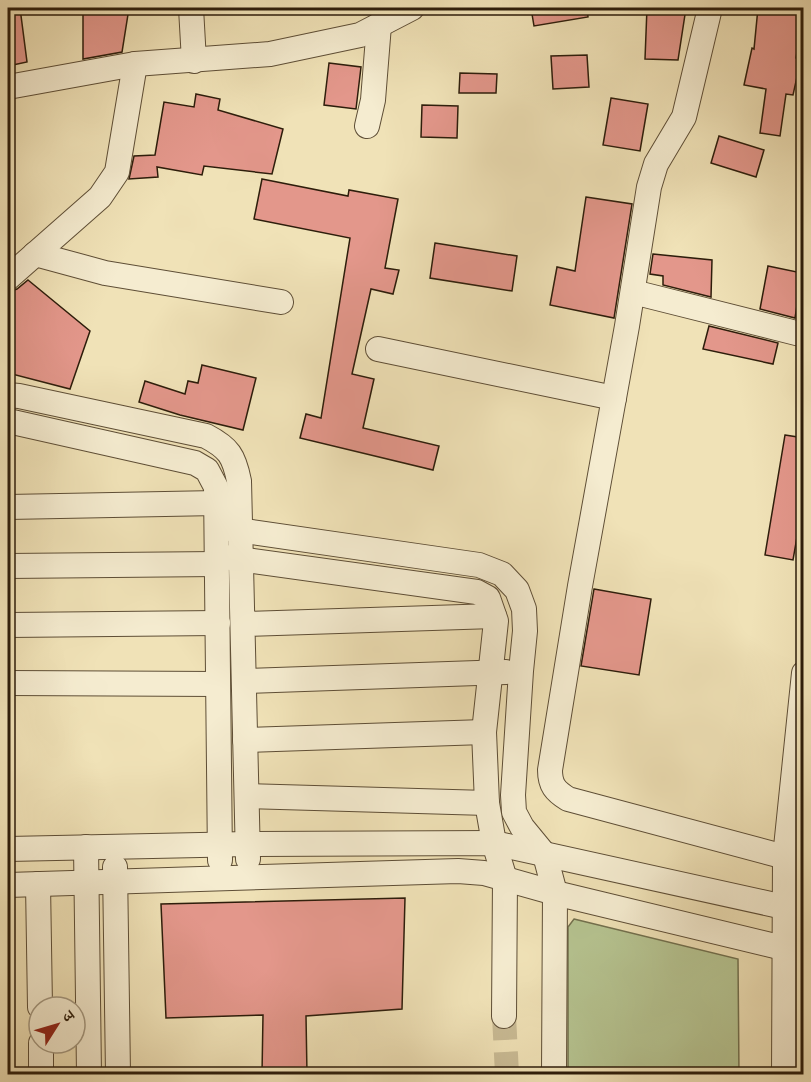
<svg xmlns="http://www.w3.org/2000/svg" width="811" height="1082" viewBox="0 0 811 1082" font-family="'IM FELL French Canon','Noto Serif Devanagari',serif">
  <rect width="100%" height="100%" fill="#f0e2b7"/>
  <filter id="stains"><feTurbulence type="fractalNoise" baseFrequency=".00333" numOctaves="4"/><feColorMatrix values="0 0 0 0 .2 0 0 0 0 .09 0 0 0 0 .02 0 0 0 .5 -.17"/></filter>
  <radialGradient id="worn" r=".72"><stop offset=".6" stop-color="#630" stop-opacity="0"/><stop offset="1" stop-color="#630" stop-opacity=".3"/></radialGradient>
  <!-- green -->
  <path fill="#b6c491" stroke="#72704e" stroke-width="1.5" d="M574 919 738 959 739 1074H568V927Z"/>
  <!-- building -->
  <g fill="#e3978b" stroke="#2d1d0b" stroke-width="1.5">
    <path d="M8 8H20L27 62 8 66Z"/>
    <path d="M83 8H129L122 52 83 59Z"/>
    <path d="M531 8H587L588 17 534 26Z"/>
    <path d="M647 8H686L678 60 645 59Z"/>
    <path d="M758 8H804L796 58 801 59 793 95 786 94 780 136 760 133 766 89 744 85 752 48 754 49Z"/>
    <path d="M587 55 589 87 553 89 551 56Z"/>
    <path d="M329 63 361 67 356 109 324 105Z"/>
    <path d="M460 73 497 74 496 93H459Z"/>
    <path d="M196 94 220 99 218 110 283 129 272 174 204 166 202 175 157 167 158 177 129 179 134 156 155 155 164 102 194 107Z"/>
    <path d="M611 98 648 104 640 151 603 145Z"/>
    <path d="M422 105 458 106 457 138 421 137Z"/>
    <path d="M719 136 764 150 756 177 711 163Z"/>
    <path d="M262 179 348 196 349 190 398 199 385 268 399 270 393 294 371 289 352 374 374 379 363 428 439 446 433 470 300 438 306 414 321 418 350 238 254 219Z"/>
    <path d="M586 197 632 204 614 318 550 305 557 267 575 271Z"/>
    <path d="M435 243 517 256 512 291 430 278Z"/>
    <path d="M653 254 712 260 711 297 663 285V276L650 274Z"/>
    <path d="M768 266 802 273 795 318 760 309Z"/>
    <path d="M28 280 90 331 70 389 8 373V292L17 289Z"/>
    <path d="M709 326 778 343 773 364 703 349Z"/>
    <path d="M202 365 256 378 243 430 180 415 139 402 145 381 185 394 188 381 198 383Z"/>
    <path d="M785 435 804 438V497L793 560 765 555Z"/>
    <path d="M594 589 651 599 639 675 581 666Z"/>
    <path d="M405 898 402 1009 306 1016 307 1074H262L263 1015 166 1018 161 904Z"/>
  </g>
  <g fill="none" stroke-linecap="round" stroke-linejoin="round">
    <!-- minor-tunnel -->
    <path stroke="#c9bb95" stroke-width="24" stroke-dasharray="24 12" stroke-linecap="butt" d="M504 1016 507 1074"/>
    <!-- minor casing -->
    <g stroke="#5e4e36" stroke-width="26">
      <g id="minor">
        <path d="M191 8 194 61"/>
        <path d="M710 8 684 117 656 164 649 187 627 326 580 586 550 770C550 785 555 791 568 799L785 857 804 860"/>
        <path d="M8 87 135 64 270 54 360 35 412 8"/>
        <path d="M367 126 373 100 379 25"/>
        <path d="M35 254 105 273 281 302"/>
        <path d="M8 278 100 197 117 172 135 64"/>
        <path d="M633 292 804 335"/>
        <path d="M378 349 614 398"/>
        <path d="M8 395 19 396 206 436C229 448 234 456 239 481L248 859"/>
        <path d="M8 421 195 463 207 470 216 487 220 860"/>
        <path d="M8 507 217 503"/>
        <path d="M217 527 479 565 502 574 517 590 524 609 525 631 521 671 513 795 514 812 522 827 545 855 555 893 554 1074"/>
        <path d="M217 556 477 592 488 598 496 621 484 732 487 803 494 843 505 879 504 1016"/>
        <path d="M8 566 217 564"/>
        <path d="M243 624 494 616"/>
        <path d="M8 625 218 623"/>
        <path d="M244 681 506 672"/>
        <path d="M8 683 218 684"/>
        <path d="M245 740 484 732"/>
        <path d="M247 796 487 803"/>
        <path d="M86 847 89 1074"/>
        <path d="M8 849 248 844 494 843 784 907 804 908"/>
        <path d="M115 867 118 1074"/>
        <path d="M38 884 40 1007"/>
        <path d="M8 885 458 871 484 873 555 893 804 953"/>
        <path d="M41 1043V1074"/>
        <path d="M784 1074 785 857 804 673"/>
      </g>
    </g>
    <!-- minor -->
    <use href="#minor" stroke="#f5ecd0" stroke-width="24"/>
  </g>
  <!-- margin -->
  <rect width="811" height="1082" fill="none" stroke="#f0e2b7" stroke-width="30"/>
  <rect x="9" y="9" width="793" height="1064" fill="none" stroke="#2d1d0b" stroke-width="3"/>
  <rect x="15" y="15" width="781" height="1052" fill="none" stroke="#2d1d0b" stroke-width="1.5"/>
  <!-- north arrow -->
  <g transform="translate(57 1025) rotate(53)"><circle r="28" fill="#f5ecd0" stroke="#a59981" stroke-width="1.5"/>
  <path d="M0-4.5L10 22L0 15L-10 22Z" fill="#8f2418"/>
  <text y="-9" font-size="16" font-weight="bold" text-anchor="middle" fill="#2d1d0b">उ</text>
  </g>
  <rect width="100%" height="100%" filter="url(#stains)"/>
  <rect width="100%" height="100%" fill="url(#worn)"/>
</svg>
